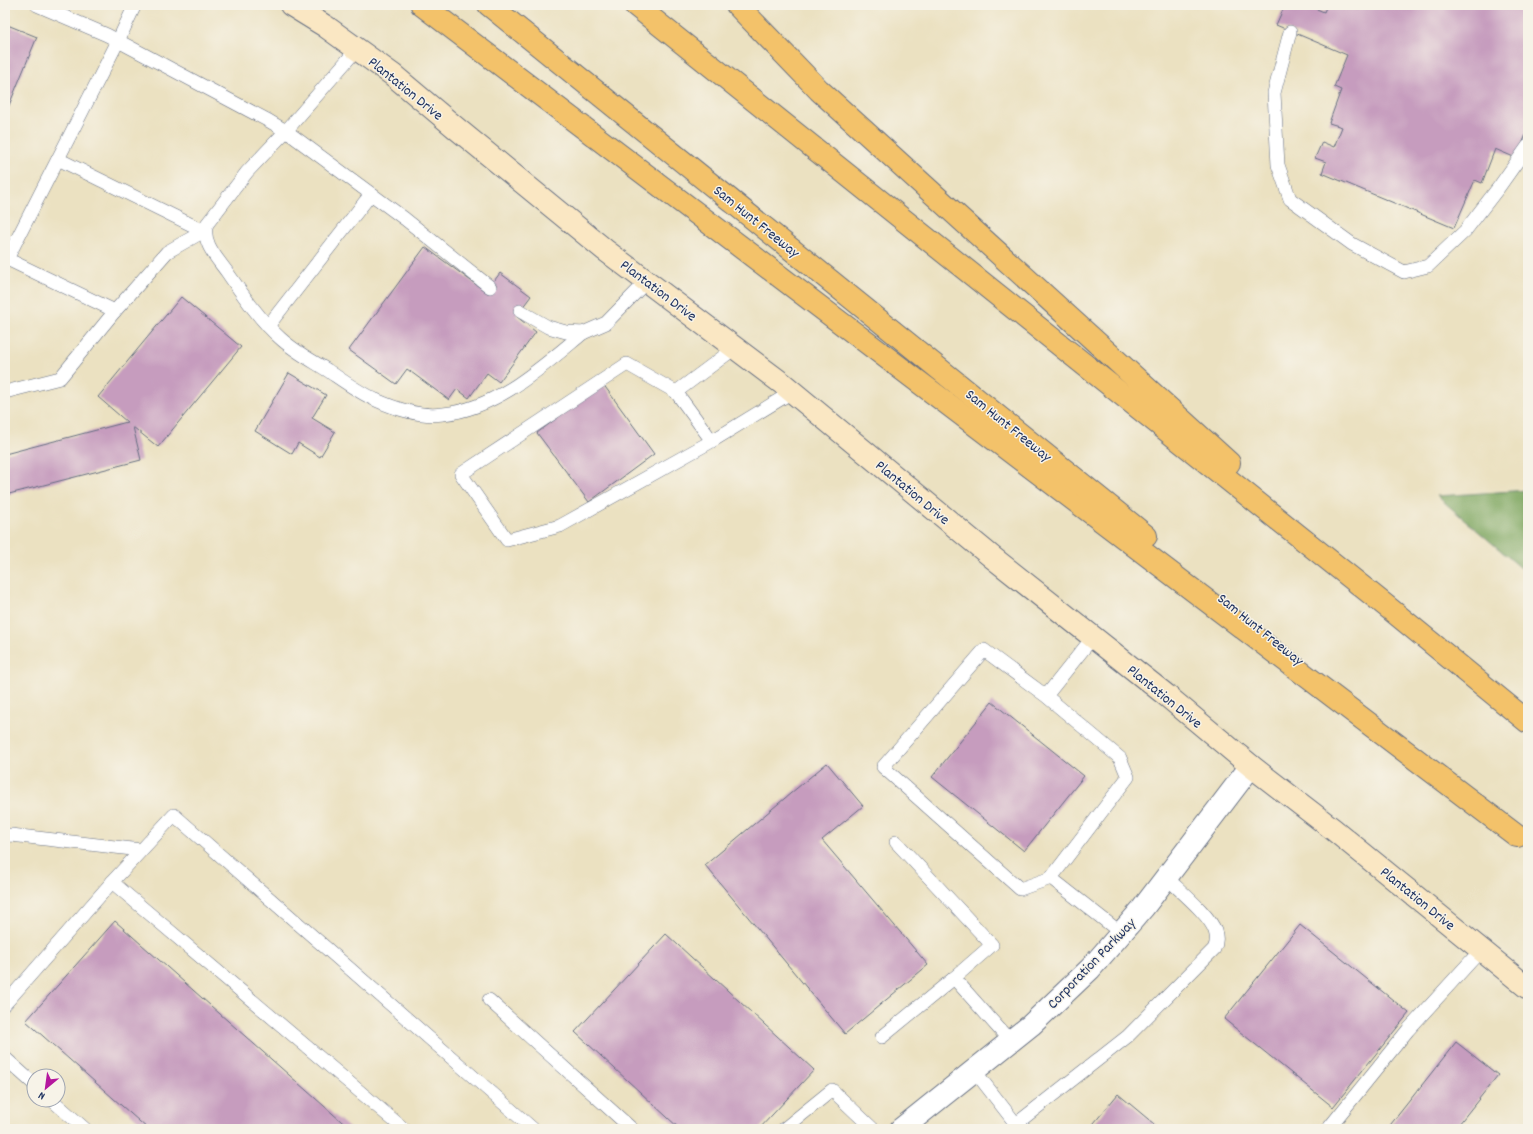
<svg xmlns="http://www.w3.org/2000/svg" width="1533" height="1134" viewBox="0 0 1533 1134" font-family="Dekko,sans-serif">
  <rect width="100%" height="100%" fill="#f7f3e8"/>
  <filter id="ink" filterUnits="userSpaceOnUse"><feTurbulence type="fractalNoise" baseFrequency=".025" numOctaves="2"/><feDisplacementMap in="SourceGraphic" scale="8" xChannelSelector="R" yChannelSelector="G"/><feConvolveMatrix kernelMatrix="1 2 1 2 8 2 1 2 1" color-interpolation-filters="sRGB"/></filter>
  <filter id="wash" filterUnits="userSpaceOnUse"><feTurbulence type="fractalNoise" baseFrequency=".012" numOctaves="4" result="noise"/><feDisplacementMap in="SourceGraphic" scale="16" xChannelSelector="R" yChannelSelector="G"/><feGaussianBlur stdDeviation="0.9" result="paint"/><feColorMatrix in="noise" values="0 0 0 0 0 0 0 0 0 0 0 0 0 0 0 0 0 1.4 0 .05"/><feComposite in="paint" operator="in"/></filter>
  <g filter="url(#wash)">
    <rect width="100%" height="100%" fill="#ebe1c1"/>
    <!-- forest -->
    <path fill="#7da65e" stroke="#4c6a5e" d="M1528 490V574L1437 496Z"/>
    <g id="blocks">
      <!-- building -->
      <g fill="#c69cbe">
        <path d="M1285 5H1307L1324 12 1327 5H1528V130L1516 158 1495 149 1482 183 1475 180 1454 228 1322 173 1326 162 1315 158 1322 142 1334 147 1342 127 1329 123 1341 90 1334 87 1347 55 1276 25Z"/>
        <path d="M5 24 37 37 5 115Z"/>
        <path d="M425 247 486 292 500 273 531 296 516 316 536 332 499 382 487 373 469 398 457 389 449 400 407 369 396 384 349 350Z"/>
        <path d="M181 297 241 347 158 447 133 427 141 460 5 495V454L127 422 98 397Z"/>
        <path d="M289 373 326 395 312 418 335 432 320 457 298 443 292 454 255 431Z"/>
        <path d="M603 384 654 454 589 502 537 433Z"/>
        <path d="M992 702 1084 776 1024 851 932 777Z"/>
        <path d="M827 763 863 806 822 840 928 965 845 1034 705 865Z"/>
        <path d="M115 921 350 1129H148L26 1021Z"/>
        <path d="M1300 925 1409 1013 1333 1107 1224 1019Z"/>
        <path d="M666 934 814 1070 759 1129H680L575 1032Z"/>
        <path d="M1456 1042 1498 1075 1455 1129H1387Z"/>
        <path d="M1118 1094 1160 1129H1089Z"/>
      </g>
    </g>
  </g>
  <g filter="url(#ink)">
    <use href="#blocks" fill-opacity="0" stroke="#646d81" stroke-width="1"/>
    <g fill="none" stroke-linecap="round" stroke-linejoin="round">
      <!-- lane casing -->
      <g stroke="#646d81" stroke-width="14">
        <g id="lane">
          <path d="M37 5 107 35 269 121 286 131 357 49"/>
          <path d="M135 5 118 41 7 259 115 311 167 252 204 231"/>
          <path d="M1290 32 1274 93 1278 165 1290 199 1352 244 1404 272 1428 266 1465 231 1499 187 1528 146"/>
          <path d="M58 159 204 231"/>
          <path d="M490 287 405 219 286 131 247 172 207 224C201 242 217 258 227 272 243 295 259 319 280 338 294 351 311 360 327 370 342 380 361 394 376 400 396 409 422 417 443 414 497 409 543 366 583 333"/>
          <path d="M520 311 548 327 566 332 583 333 606 323 647 281"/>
          <path d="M268 326 371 194"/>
          <path d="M5 392 60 378 115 311"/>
          <path d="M676 392 735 348"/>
          <path d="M712 441 676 392 627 364 461 474 507 540 560 526 712 441 792 392"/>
          <path d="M1046 696 1120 758 1128 777 1051 878 1020 889 883 767 984 650 1046 696 1093 637"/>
          <path d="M5 836 11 835 141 850"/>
          <path d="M896 842 992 945 954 978"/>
          <path d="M1051 878 1121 933"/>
          <path d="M112 882 404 1129"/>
          <path d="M489 1000 632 1129"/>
          <path d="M5 1004 112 882 174 815 533 1129"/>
          <path d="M882 1037 954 978 1010 1041"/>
          <path d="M5 1058 34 1084"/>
          <path d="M974 1070 1016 1124 1128 1036 1214 949C1217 943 1217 937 1215 931 1210 915 1179 890 1166 877"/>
          <path d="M52 1100 85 1129"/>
          <path d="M784 1129 832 1090 873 1129"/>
          <path d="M1328 1129 1408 1030 1481 950"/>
        </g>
      </g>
      <!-- street casing -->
      <g stroke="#646d81" stroke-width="24">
        <path id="street" d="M901 1129 1031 1025 1090 969 1143 908 1251 766"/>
      </g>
      <!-- secondary casing -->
      <g stroke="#646d81" stroke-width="24">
        <path id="secondary" d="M291 5 325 26 393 75 456 128 605 250 783 384 992 557 1166 695 1251 766 1334 830 1528 988"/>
      </g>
      <!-- highway casing -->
      <g stroke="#646d81" stroke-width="24">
        <g id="highway">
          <path d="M422 5 1517 836"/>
          <path d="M489 5 1146 536"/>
          <path d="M635 5 1390 609 1528 722"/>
          <path d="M737 5 819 90 1229 463"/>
        </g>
      </g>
      <!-- lane -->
      <use href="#lane" stroke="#fff" stroke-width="13"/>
      <!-- street -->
      <use href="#street" stroke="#fff" stroke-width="22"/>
      <!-- secondary -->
      <use href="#secondary" stroke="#fae7c3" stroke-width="22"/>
      <!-- highway -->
      <use href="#highway" stroke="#f3c26a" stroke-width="22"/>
    </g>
  </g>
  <g text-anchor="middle" stroke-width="3" stroke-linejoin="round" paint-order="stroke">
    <!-- street labels -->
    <g font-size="15" fill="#1b2f5e" stroke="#f7f3e8">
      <text transform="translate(406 88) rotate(39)" y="5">Plantation Drive</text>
      <text transform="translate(757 221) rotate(39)" y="5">Sam Hunt Freeway</text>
      <text transform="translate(659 290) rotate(37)" y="5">Plantation Drive</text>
      <text transform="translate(1009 425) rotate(39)" y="5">Sam Hunt Freeway</text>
      <text transform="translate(913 492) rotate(40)" y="5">Plantation Drive</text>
      <text transform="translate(1261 629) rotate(39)" y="5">Sam Hunt Freeway</text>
      <text transform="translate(1165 696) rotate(39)" y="5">Plantation Drive</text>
      <text transform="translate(1418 898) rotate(39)" y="5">Plantation Drive</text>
      <text transform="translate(1091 963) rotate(-46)" y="5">Corporation Parkway</text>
    </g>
  </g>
  <!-- margin -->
  <rect width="1533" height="1134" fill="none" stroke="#f7f3e8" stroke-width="20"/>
  <!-- north arrow -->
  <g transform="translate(46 1088) rotate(209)"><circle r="19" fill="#f7f3e8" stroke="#9fa5b1"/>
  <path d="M0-3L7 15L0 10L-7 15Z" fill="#b5179e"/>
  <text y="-6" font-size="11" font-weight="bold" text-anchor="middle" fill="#1b2f5e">N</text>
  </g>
</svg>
